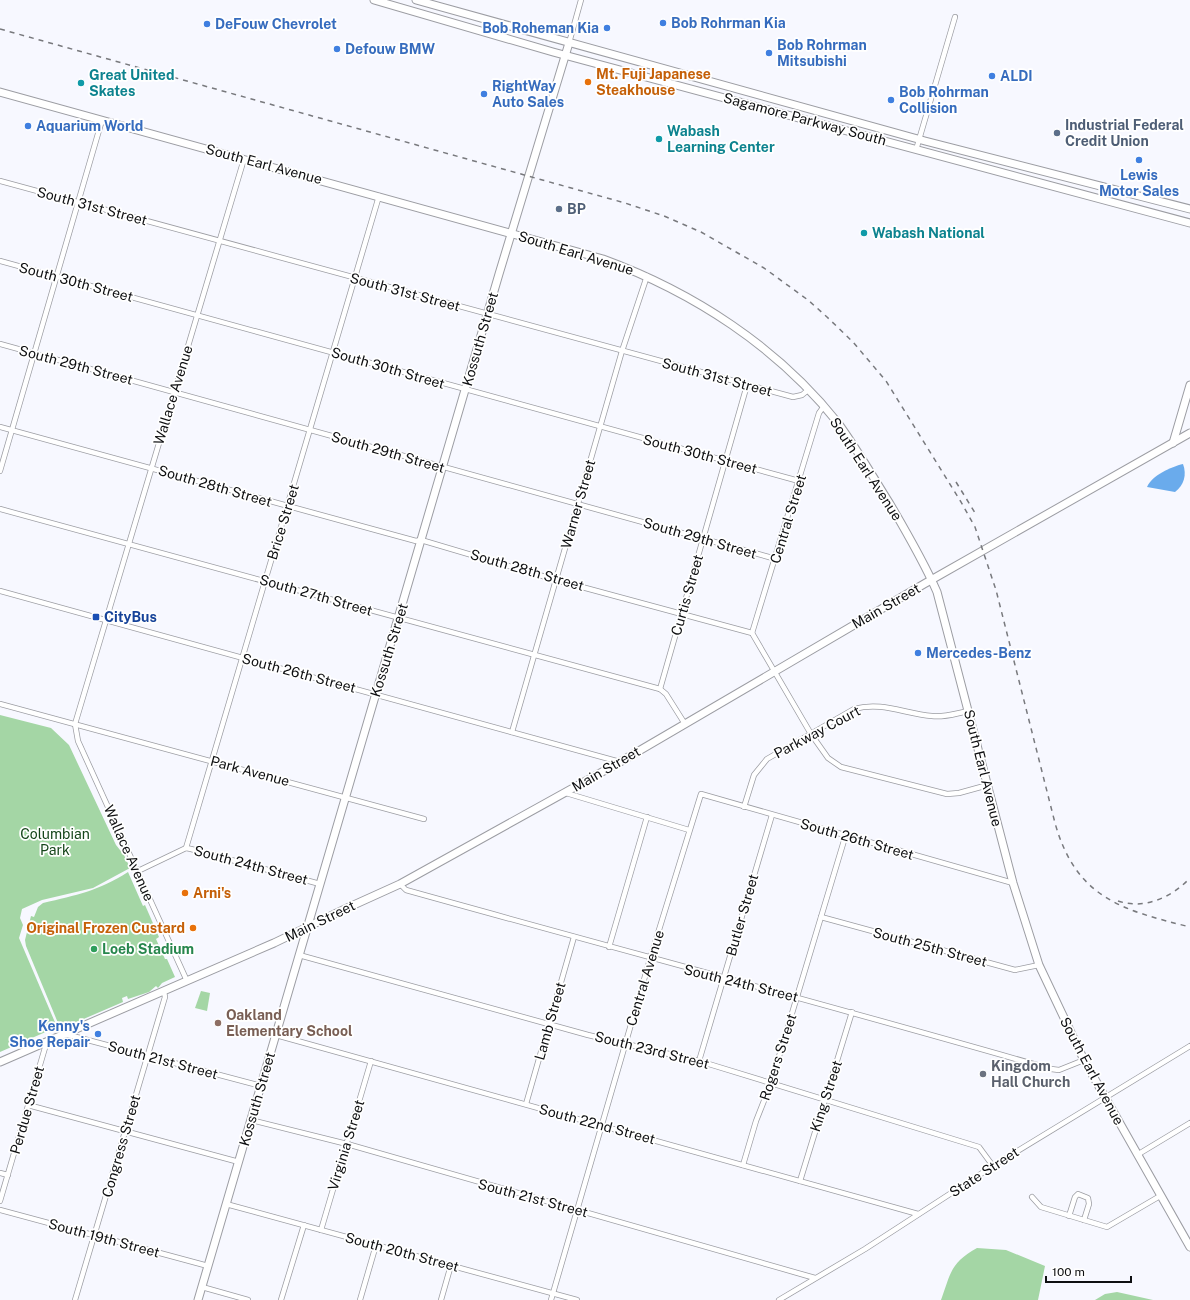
<svg xmlns="http://www.w3.org/2000/svg" width="1190" height="1300" viewBox="0 0 1190 1300" font-family="'Public Sans',sans-serif">
  <rect width="100%" height="100%" fill="#f7f8ff"/>
  <!-- green -->
  <g fill="#a4d6a5">
    <path d="M0 715 51 728 69 745 116 845 124 855 130 868 93 888 42 900 22 909 20 918 23 925 19 938 57 1027 0 1052Z"/>
    <path d="M128 872 143 906 145 905 159 937 156 939 165 959H167L175 977 162 983 158 988 156 986 149 992 128 999 127 996 122 998 123 1002 65 1027 63 1022 58 1023 26 946 25 940 31 916 34 917 38 907 43 903C77 895 98 891 128 872Z"/>
    <path d="M201 991 210 993 207 1011 195 1008Z"/>
    <path d="M977 1248 1006 1250 1045 1266 1038 1300H941C951 1273 950 1263 977 1248Z"/>
    <path d="M1117 1292 1153 1300H1095L1105 1294Z"/>
  </g>
  <!-- water -->
  <path fill="#6aabec" d="M1183 464C1187 475 1184 485 1175 492L1147 487C1152 475 1171 467 1183 464Z"/>
  <g fill="none" stroke-linecap="round" stroke-linejoin="round">
    <!-- street casing -->
    <g stroke="#9c9da3" stroke-width="6">
      <g id="street">
        <path d="M569 43 581 0"/>
        <path d="M916 150 955 17"/>
        <path d="M0 181 793 397 802 395 808 390"/>
        <path d="M0 261 799 481"/>
        <path d="M0 344 776 559"/>
        <path d="M0 427 383 532 416 541 421 540 556 580 752 633 811 734 828 758 841 767 947 794 959 793 988 785"/>
        <path d="M0 471 102 120"/>
        <path d="M0 509 660 689 666 694 685 724"/>
        <path d="M0 591 620 762"/>
        <path d="M752 633 819 413 824 406"/>
        <path d="M660 689 747 385"/>
        <path d="M0 704 424 819"/>
        <path d="M512 732 622 351 647 276"/>
        <path d="M566 793 689 830"/>
        <path d="M744 807 754 775 767 759 854 709C882 701 905 714 932 716 944 718 957 713 969 711"/>
        <path d="M186 848 379 196"/>
        <path d="M138 871 186 848 191 849 320 884"/>
        <path d="M400 884 406 890C621 950 836 1007 1051 1069L1059 1070 1084 1060"/>
        <path d="M821 917 1015 970 1039 965"/>
        <path d="M609 947 647 817"/>
        <path d="M299 955 588 1035 699 1061 979 1147 993 1166"/>
        <path d="M187 981 78 741 75 724 244 159"/>
        <path d="M65 1034 261 1086"/>
        <path d="M276 1035 918 1214"/>
        <path d="M699 1061 772 815"/>
        <path d="M526 1104 574 937"/>
        <path d="M28 1105 239 1162"/>
        <path d="M251 1120 347 1144 815 1278"/>
        <path d="M1137 1155 1190 1123"/>
        <path d="M743 1165 756 1121 771 1083 846 834"/>
        <path d="M0 1173 8 1175"/>
        <path d="M800 1181 852 1012"/>
        <path d="M1032 1197 1041 1207 1107 1227 1160 1196"/>
        <path d="M0 1201 47 1041"/>
        <path d="M226 1204 577 1300"/>
        <path d="M0 1210 208 1266"/>
        <path d="M1069 1216 1075 1197 1078 1194 1088 1198 1089 1204 1084 1220"/>
        <path d="M321 1230 371 1061"/>
        <path d="M202 1287 248 1300"/>
        <path d="M75 1300 165 997 164 992"/>
        <path d="M281 1300 304 1225"/>
        <path d="M360 1300 376 1245"/>
        <path d="M441 1300 451 1265"/>
        <path d="M551 1300 650 959 701 794 1013 883"/>
        <path d="M779 1300 865 1249 993 1166 1190 1046"/>
      </g>
    </g>
    <!-- secondary casing -->
    <g stroke="#9c9da3" stroke-width="9">
      <g id="secondary">
        <path d="M0 92 603 259C693 292 778 347 838 423 857 449 873 477 890 504 907 533 924 562 937 592L1013 883 1039 965 1084 1060 1190 1247"/>
        <path d="M1173 443 1190 385"/>
        <path d="M0 1062 274 943 347 908 400 884 620 762 924 584 1190 433"/>
        <path d="M198 1300 499 274 569 43"/>
      </g>
    </g>
    <!-- primary casing -->
    <g stroke="#9c9da3" stroke-width="9">
      <g id="primary">
        <path d="M374 0 553 52 1190 223"/>
        <path d="M416 0 925 141 1190 209"/>
      </g>
    </g>
    <!-- street -->
    <use href="#street" stroke="#fff" stroke-width="4.5"/>
    <!-- secondary -->
    <use href="#secondary" stroke="#fff" stroke-width="7"/>
    <!-- primary -->
    <use href="#primary" stroke="#fff" stroke-width="7"/>
    <!-- rail -->
    <g stroke="#78797d" stroke-width="1.5" stroke-dasharray="5 5" stroke-linecap="butt">
      <path d="M0 29 625 203 664 216 701 232 764 268 808 300 827 317 853 342 886 381 961 502 975 527 996 590 1055 823C1076 898 1122 910 1190 927"/>
      <path d="M956 482 977 516"/>
      <path d="M1118 901C1145 910 1172 897 1190 878"/>
    </g>
  </g>
  <!-- markers -->
  <g fill="#3f7fe0" stroke="#fff" stroke-width="1.5">
    <circle cx="663" cy="23" r="4"/>
    <circle cx="207" cy="24" r="4"/>
    <circle cx="607" cy="28" r="4"/>
    <circle cx="337" cy="49" r="4"/>
    <circle cx="769" cy="53" r="4"/>
    <circle cx="992" cy="76" r="4"/>
    <circle cx="484" cy="94" r="4"/>
    <circle cx="891" cy="100" r="4"/>
    <circle cx="28" cy="126" r="4"/>
    <circle cx="1139" cy="160" r="4"/>
    <circle cx="918" cy="653" r="4"/>
    <circle cx="98" cy="1034" r="4"/>
  </g>
  <g fill="#e8710a" stroke="#fff" stroke-width="1.5">
    <circle cx="588" cy="82" r="4"/>
    <circle cx="185" cy="893" r="4"/>
    <circle cx="193" cy="928" r="4"/>
  </g>
  <g fill="#0f9aa8" stroke="#fff" stroke-width="1.5">
    <circle cx="81" cy="83" r="4"/>
    <circle cx="659" cy="139" r="4"/>
    <circle cx="864" cy="233" r="4"/>
  </g>
  <g fill="#5c6f8a" stroke="#fff" stroke-width="1.5">
    <circle cx="1057" cy="133" r="4"/>
    <circle cx="559" cy="209" r="4"/>
  </g>
  <rect fill="#1a4fb4" stroke="#fff" stroke-width="1.5" x="92" y="613" width="8" height="8" rx="2"/>
  <circle fill="#2e9e5b" stroke="#fff" stroke-width="1.5" cx="94" cy="949" r="4"/>
  <circle fill="#8d6e63" stroke="#fff" stroke-width="1.5" cx="218" cy="1023" r="4"/>
  <circle fill="#6b7280" stroke="#fff" stroke-width="1.5" cx="983" cy="1074" r="4"/>
  <g text-anchor="middle" stroke-width="3.5" stroke-linejoin="round" paint-order="stroke">
    <!-- shop labels -->
    <g font-size="14" font-weight="bold" fill="#366cbe" stroke="#fff" text-anchor="start">
      <text x="671" y="28">Bob Rohrman Kia</text>
      <text x="215" y="29">DeFouw Chevrolet</text>
      <text x="599" y="33" text-anchor="end">Bob Roheman Kia</text>
      <text x="777" y="50">Bob Rohrman<tspan x="777" dy="16">Mitsubishi</tspan></text>
      <text x="345" y="54">Defouw BMW</text>
      <text x="1000" y="81">ALDI</text>
      <text x="492" y="91">RightWay<tspan x="492" dy="16">Auto Sales</tspan></text>
      <text x="899" y="97">Bob Rohrman<tspan x="899" dy="16">Collision</tspan></text>
      <text x="36" y="131">Aquarium World</text>
      <text x="1139" y="180" text-anchor="middle">Lewis<tspan x="1139" dy="16">Motor Sales</tspan></text>
      <text x="926" y="658">Mercedes-Benz</text>
      <text x="90" y="1031" text-anchor="end">Kenny's<tspan x="90" dy="16">Shoe Repair</tspan></text>
    </g>
    <!-- food labels -->
    <g font-size="14" font-weight="bold" fill="#c56008" stroke="#fff" text-anchor="start">
      <text x="596" y="79">Mt. Fuji Japanese<tspan x="596" dy="16">Steakhouse</tspan></text>
      <text x="193" y="898">Arni's</text>
      <text x="185" y="933" text-anchor="end">Original Frozen Custard</text>
    </g>
    <!-- culture labels -->
    <g font-size="14" font-weight="bold" fill="#0d838f" stroke="#fff" text-anchor="start">
      <text x="89" y="80">Great United<tspan x="89" dy="16">Skates</tspan></text>
      <text x="667" y="136">Wabash<tspan x="667" dy="16">Learning Center</tspan></text>
      <text x="872" y="238">Wabash National</text>
    </g>
    <!-- street labels -->
    <g font-size="14" fill="#0e0f11" stroke="#fff">
      <text transform="translate(805 119) rotate(15)" y="5">Sagamore Parkway South</text>
      <text transform="translate(264 164) rotate(15)" y="5">South Earl Avenue</text>
      <text transform="translate(92 206) rotate(15)" y="5">South 31st Street</text>
      <text transform="translate(576 253) rotate(17)" y="5">South Earl Avenue</text>
      <text transform="translate(76 282) rotate(15)" y="5">South 30th Street</text>
      <text transform="translate(405 292) rotate(15)" y="5">South 31st Street</text>
      <text transform="translate(480 339) rotate(-74)" y="5">Kossuth Street</text>
      <text transform="translate(76 365) rotate(15)" y="5">South 29th Street</text>
      <text transform="translate(388 368) rotate(16)" y="5">South 30th Street</text>
      <text transform="translate(717 377) rotate(15)" y="5">South 31st Street</text>
      <text transform="translate(173 395) rotate(-73)" y="5">Wallace Avenue</text>
      <text transform="translate(388 452) rotate(16)" y="5">South 29th Street</text>
      <text transform="translate(700 454) rotate(15)" y="5">South 30th Street</text>
      <text transform="translate(866 469) rotate(57)" y="5">South Earl Avenue</text>
      <text transform="translate(215 486) rotate(16)" y="5">South 28th Street</text>
      <text transform="translate(578 504) rotate(-74)" y="5">Warner Street</text>
      <text transform="translate(788 519) rotate(-73)" y="5">Central Street</text>
      <text transform="translate(283 522) rotate(-73)" y="5">Brice Street</text>
      <text transform="translate(700 538) rotate(16)" y="5">South 29th Street</text>
      <text transform="translate(527 570) rotate(16)" y="5">South 28th Street</text>
      <text transform="translate(316 595) rotate(16)" y="5">South 27th Street</text>
      <text transform="translate(687 595) rotate(-74)" y="5">Curtis Street</text>
      <text transform="translate(886 606) rotate(-30)" y="5">Main Street</text>
      <text transform="translate(389 650) rotate(-73)" y="5">Kossuth Street</text>
      <text transform="translate(299 673) rotate(15)" y="5">South 26th Street</text>
      <text transform="translate(817 732) rotate(-28)" y="5">Parkway Court</text>
      <text transform="translate(983 768) rotate(76)" y="5">South Earl Avenue</text>
      <text transform="translate(606 769) rotate(-30)" y="5">Main Street</text>
      <text transform="translate(250 771) rotate(15)" y="5">Park Avenue</text>
      <text transform="translate(857 839) rotate(16)" y="5">South 26th Street</text>
      <text transform="translate(129 853) rotate(66)" y="5">Wallace Avenue</text>
      <text transform="translate(251 865) rotate(15)" y="5">South 24th Street</text>
      <text transform="translate(742 915) rotate(-74)" y="5">Butler Street</text>
      <text transform="translate(320 921) rotate(-26)" y="5">Main Street</text>
      <text transform="translate(930 947) rotate(15)" y="5">South 25th Street</text>
      <text transform="translate(645 978) rotate(-73)" y="5">Central Avenue</text>
      <text transform="translate(741 983) rotate(14)" y="5">South 24th Street</text>
      <text transform="translate(550 1021) rotate(-74)" y="5">Lamb Street</text>
      <text transform="translate(652 1050) rotate(14)" y="5">South 23rd Street</text>
      <text transform="translate(778 1057) rotate(-72)" y="5">Rogers Street</text>
      <text transform="translate(163 1060) rotate(15)" y="5">South 21st Street</text>
      <text transform="translate(1092 1071) rotate(62)" y="5">South Earl Avenue</text>
      <text transform="translate(826 1096) rotate(-72)" y="5">King Street</text>
      <text transform="translate(257 1099) rotate(-74)" y="5">Kossuth Street</text>
      <text transform="translate(27 1110) rotate(-74)" y="5">Perdue Street</text>
      <text transform="translate(597 1124) rotate(15)" y="5">South 22nd Street</text>
      <text transform="translate(346 1145) rotate(-73)" y="5">Virginia Street</text>
      <text transform="translate(121 1146) rotate(-74)" y="5">Congress Street</text>
      <text transform="translate(984 1172) rotate(-33)" y="5">State Street</text>
      <text transform="translate(533 1198) rotate(15)" y="5">South 21st Street</text>
      <text transform="translate(104 1238) rotate(15)" y="5">South 19th Street</text>
      <text transform="translate(402 1252) rotate(15)" y="5">South 20th Street</text>
    </g>
    <!-- service labels -->
    <g font-size="14" font-weight="bold" fill="#4e5e75" stroke="#fff" text-anchor="start">
      <text x="1065" y="130">Industrial Federal<tspan x="1065" dy="16">Credit Union</tspan></text>
      <text x="567" y="214">BP</text>
    </g>
    <!-- transit labels -->
    <g font-size="14" font-weight="bold" fill="#164399" stroke="#fff" text-anchor="start">
      <text x="104" y="622">CityBus</text>
    </g>
    <!-- park labels -->
    <g font-size="14" fill="#16461b" stroke="#fff">
      <text x="55" y="839">Columbian<tspan x="55" dy="16">Park</tspan></text>
    </g>
    <!-- leisure labels -->
    <g font-size="14" font-weight="bold" fill="#27864d" stroke="#fff" text-anchor="start">
      <text x="102" y="954">Loeb Stadium</text>
    </g>
    <!-- education labels -->
    <g font-size="14" font-weight="bold" fill="#785e54" stroke="#fff" text-anchor="start">
      <text x="226" y="1020">Oakland<tspan x="226" dy="16">Elementary School</tspan></text>
    </g>
    <!-- worship labels -->
    <g font-size="14" font-weight="bold" fill="#5b616d" stroke="#fff" text-anchor="start">
      <text x="991" y="1071">Kingdom<tspan x="991" dy="16">Hall Church</tspan></text>
    </g>
  </g>
  <!-- scale -->
  <path d="M1046 1276v6h85v-6" fill="none" stroke="#0e0f11" stroke-width="2"/>
  <text x="1052" y="1276" font-size="12" fill="#0e0f11" stroke="#ffffff" stroke-width="3" paint-order="stroke">100 m</text>
</svg>
